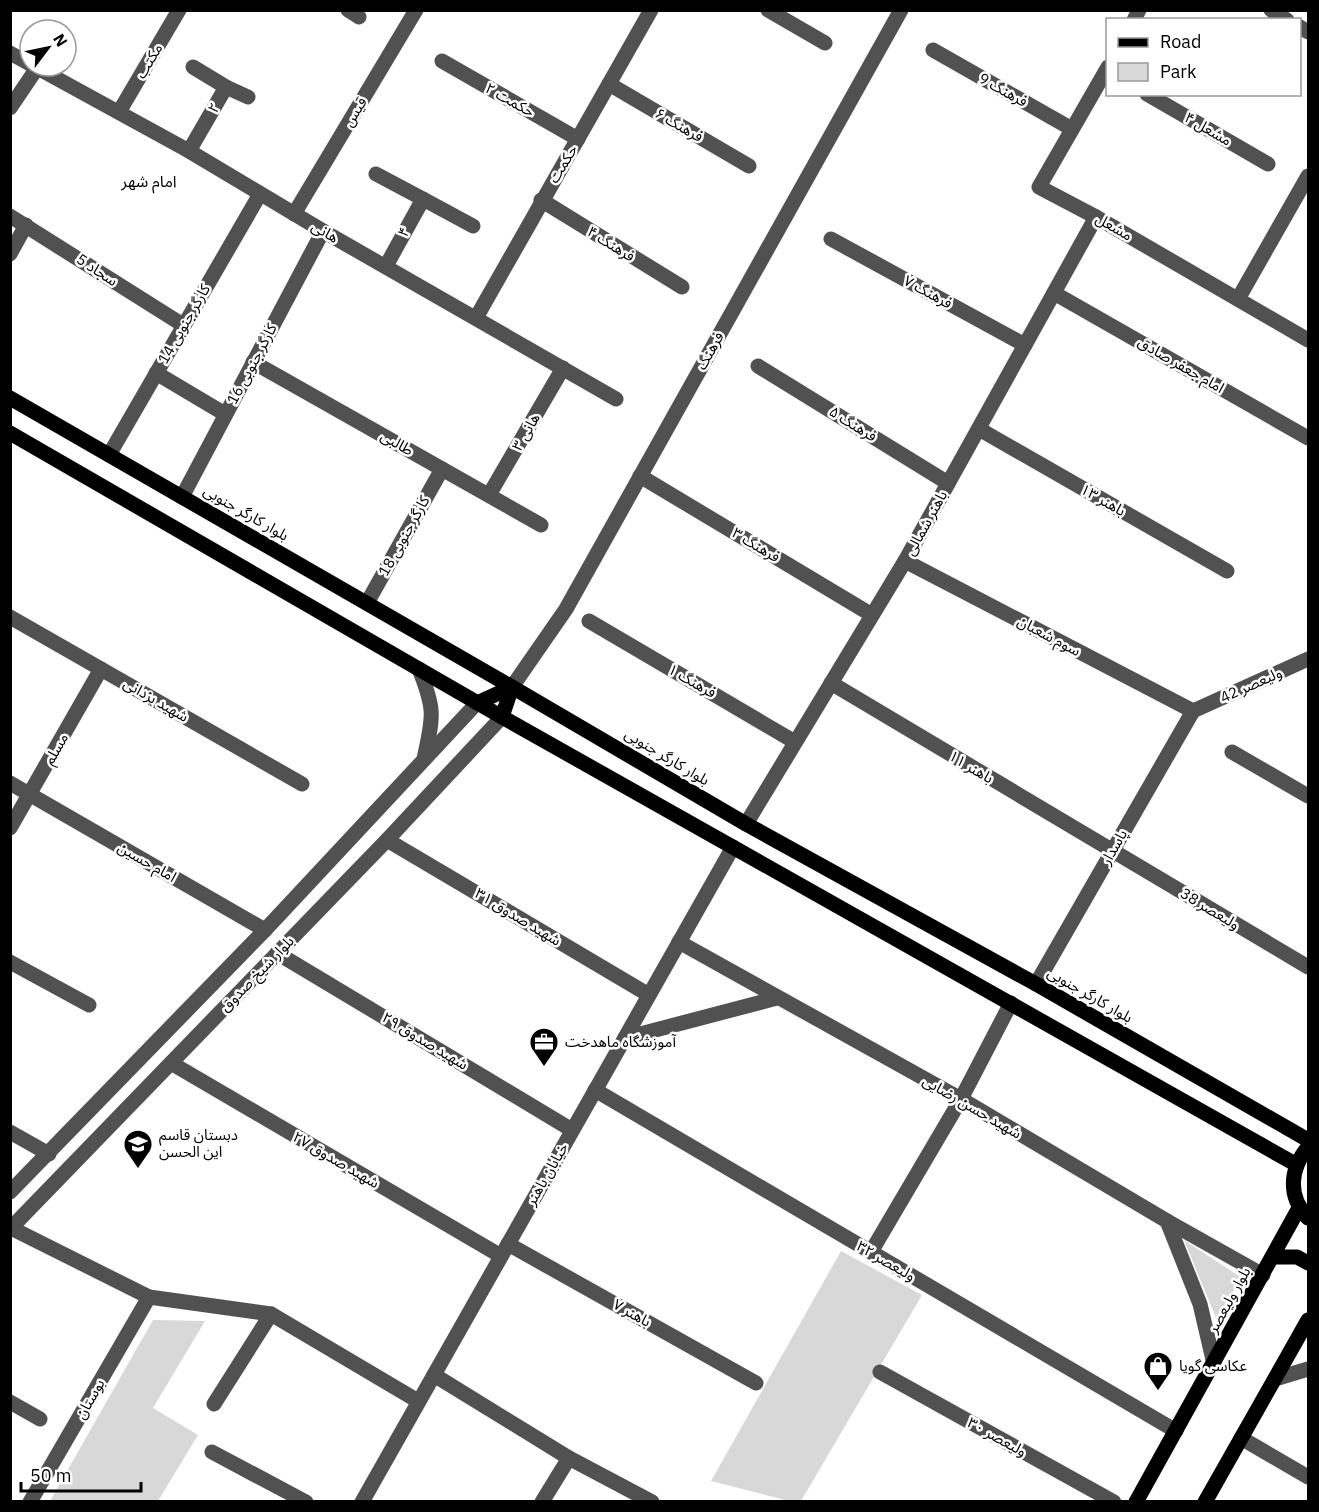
<svg xmlns="http://www.w3.org/2000/svg" width="1319" height="1512" viewBox="0 0 1319 1512" font-family="'IBM Plex Sans','Noto Sans Arabic',sans-serif">
  <rect width="100%" height="100%" fill="#fff"/>
  <!-- green -->
  <g fill="#d8d8d8">
    <path d="M1184 1240 1242 1278 1216 1318Z"/>
    <path d="M841 1251 922 1295 801 1501H789L711 1481Z"/>
    <path d="M153 1320 205 1321 153 1408 198 1435 158 1501H50Z"/>
  </g>
  <g fill="none" stroke-linecap="round" stroke-linejoin="round">
    <!-- minor -->
    <g stroke="#515151" stroke-width="15">
      <path d="M348 10 359 17"/>
      <path d="M768 10 825 43"/>
      <path d="M1271 10 1287 20"/>
      <path d="M1134 20 1139 10"/>
      <path d="M1300 27 1308 32"/>
      <path d="M933 50 1072 129"/>
      <path d="M10 53 30 64"/>
      <path d="M442 61 578 139"/>
      <path d="M34 66 189 151 323 231 616 399"/>
      <path d="M193 67 226 87"/>
      <path d="M1108 67 1039 187 1096 217 1308 340"/>
      <path d="M609 84 749 166"/>
      <path d="M1147 94 1268 164"/>
      <path d="M10 108 37 68"/>
      <path d="M119 112 179 10"/>
      <path d="M189 151 226 87 248 97"/>
      <path d="M376 174 423 199 386 266"/>
      <path d="M423 199 473 226"/>
      <path d="M541 200 682 287"/>
      <path d="M294 214 416 10"/>
      <path d="M10 216 183 325"/>
      <path d="M831 239 1025 345"/>
      <path d="M10 254 26 225"/>
      <path d="M1054 293 1308 438"/>
      <path d="M1238 299 1308 176"/>
      <path d="M476 318 651 10"/>
      <path d="M253 362 541 525"/>
      <path d="M758 366 948 483"/>
      <path d="M156 373 225 414"/>
      <path d="M979 429 1227 571"/>
      <path d="M109 455 260 194"/>
      <path d="M640 476 872 615"/>
      <path d="M489 495 563 368"/>
      <path d="M182 497 323 231"/>
      <path d="M905 561 1193 711"/>
      <path d="M367 603 442 469"/>
      <path d="M10 617 302 784"/>
      <path d="M589 621 795 742"/>
      <path d="M419 669C436 711 433 717 424 759"/>
      <path d="M831 683 1308 967"/>
      <path d="M512 687 566 609 901 10"/>
      <path d="M1193 711 1308 659"/>
      <path d="M1232 752 1308 796"/>
      <path d="M10 783 265 930"/>
      <path d="M746 824 905 561 1096 217"/>
      <path d="M10 828 101 669"/>
      <path d="M387 840 649 995"/>
      <path d="M679 942 961 1099 1167 1221 1263 1275"/>
      <path d="M277 953 572 1130"/>
      <path d="M10 962 89 1005"/>
      <path d="M1036 984 1193 711"/>
      <path d="M625 1038 777 998"/>
      <path d="M171 1063 501 1256"/>
      <path d="M595 1090 1176 1431"/>
      <path d="M10 1132 49 1154"/>
      <path d="M10 1192 265 930 477 703"/>
      <path d="M1167 1221 1200 1304 1214 1364"/>
      <path d="M11 1228 149 1297 271 1314 418 1401"/>
      <path d="M10 1229 387 840 502 717"/>
      <path d="M508 1244 756 1383"/>
      <path d="M871 1252 961 1099 1011 1003"/>
      <path d="M880 1372 1114 1502"/>
      <path d="M434 1375 569 1458 652 1502"/>
      <path d="M1275 1379 1308 1369"/>
      <path d="M10 1402 40 1419"/>
      <path d="M214 1404 271 1314"/>
      <path d="M1241 1438 1308 1477"/>
      <path d="M212 1452 306 1502"/>
      <path d="M30 1502 149 1297"/>
      <path d="M362 1502 733 847"/>
      <path d="M542 1502 569 1458"/>
    </g>
    <!-- major -->
    <g stroke="#000" stroke-width="15">
      <path d="M10 398 512 687 746 824 1036 984 1308 1140"/>
      <path d="M10 433 502 717 1297 1165"/>
      <path d="M477 703 512 687"/>
      <path d="M502 717 512 687"/>
      <path d="M1308 1147C1289 1170 1288 1197 1308 1218"/>
      <path d="M1272 1257H1297L1308 1263"/>
      <path d="M1136 1502 1299 1208"/>
      <path d="M1205 1502 1308 1320"/>
    </g>
  </g>
  <!-- icons -->
  <defs>
    <g id="office-pin" transform="scale(1.5)"><path d="M0 17L-7.5 6A9.5 9.5 0 1 1 7.5 6Z" fill="#000" stroke="#fff"/><path d="M-6-3h4V-5.5h4V-3h4V5H-6ZM-1-4.5V-3h2v-1.5ZM-6 0V1H6V0Z" fill="#fff"/></g>
    <g id="school-pin" transform="scale(1.5)"><path d="M0 17L-7.5 6A9.5 9.5 0 1 1 7.5 6Z" fill="#000" stroke="#fff"/><path d="M0-5L7-2L0 1L-7-2ZM-4 1L0 2.5L4 1V4Q0 6-4 4Z" fill="#fff"/></g>
    <g id="shop-pin" transform="scale(1.5)"><path d="M0 17L-7.5 6A9.5 9.5 0 1 1 7.5 6Z" fill="#000" stroke="#fff"/><path d="M-5-2.5h2.3a2.7 3.5 0 0 1 5.4 0H5L5.5 6h-11ZM-1.5-2.5h3a1.5 2.3 0 0 0-3 0Z" fill="#fff"/></g>
  </defs>
  <g fill-rule="evenodd">
    <use href="#office-pin" x="544" y="1042"/>
    <use href="#school-pin" x="138" y="1144"/>
    <use href="#shop-pin" x="1158" y="1366"/>
  </g>
  <g text-anchor="middle" stroke-width="5" stroke-linejoin="round" paint-order="stroke">
    <!-- street labels -->
    <g font-size="15" fill="#000" stroke="#fff">
      <text transform="translate(149 61) rotate(-59)" y="5">مکتب</text>
      <text transform="translate(1003 90) rotate(29)" y="5">فرهنگ 9</text>
      <text transform="translate(510 100) rotate(29)" y="5">حکمت ۲</text>
      <text transform="translate(214 108) rotate(-59)" y="5">۲</text>
      <text transform="translate(355 112) rotate(-59)" y="5">قیس</text>
      <text transform="translate(679 125) rotate(30)" y="5">فرهنگ ۶</text>
      <text transform="translate(1208 129) rotate(30)" y="5">مشعل ۴</text>
      <text transform="translate(563 164) rotate(-59)" y="5">حکمت</text>
      <text transform="translate(1114 227) rotate(30)" y="5">مشعل</text>
      <text transform="translate(325 232) rotate(30)" y="5">هانی</text>
      <text transform="translate(404 232) rotate(-61)" y="5">۴</text>
      <text transform="translate(611 244) rotate(32)" y="5">فرهنگ ۴</text>
      <text transform="translate(97 270) rotate(33)" y="5">سجاد 5</text>
      <text transform="translate(928 292) rotate(29)" y="5">فرهنگ ۷</text>
      <text transform="translate(184 324) rotate(-60)" y="5">کارگر جنوبی 14</text>
      <text transform="translate(710 351) rotate(-61)" y="5">فرهنگ</text>
      <text transform="translate(252 364) rotate(-62)" y="5">کارگر جنوبی 16</text>
      <text transform="translate(1181 365) rotate(30)" y="5">امام جعفر صادق</text>
      <text transform="translate(853 424) rotate(32)" y="5">فرهنگ ۵</text>
      <text transform="translate(526 432) rotate(-60)" y="5">هانی ۳</text>
      <text transform="translate(397 443) rotate(30)" y="5">طالبی</text>
      <text transform="translate(1103 500) rotate(30)" y="5">باهنر ۱۳</text>
      <text transform="translate(246 513) rotate(30)" y="5">بلوار کارگر جنوبی</text>
      <text transform="translate(926 523) rotate(-61)" y="5">باهنر شمالی</text>
      <text transform="translate(404 536) rotate(-61)" y="5">کارگر جنوبی 18</text>
      <text transform="translate(756 545) rotate(31)" y="5">فرهنگ ۳</text>
      <text transform="translate(1049 636) rotate(28)" y="5">سوم شعبان</text>
      <text transform="translate(692 681) rotate(30)" y="5">فرهنگ ۱</text>
      <text transform="translate(1251 685) rotate(-24)" y="5">ولیعصر 42</text>
      <text transform="translate(156 700) rotate(30)" y="5">شهید یزدانی</text>
      <text transform="translate(56 749) rotate(-60)" y="5">مسلم</text>
      <text transform="translate(667 757) rotate(31)" y="5">بلوار کارگر جنوبی</text>
      <text transform="translate(971 767) rotate(31)" y="5">باهنر ۱۱</text>
      <text transform="translate(1114 847) rotate(-60)" y="5">پاسدار</text>
      <text transform="translate(147 862) rotate(30)" y="5">امام حسین</text>
      <text transform="translate(1210 909) rotate(31)" y="5">ولیعصر 38</text>
      <text transform="translate(518 917) rotate(31)" y="5">شهید صدوق ۳۱</text>
      <text transform="translate(257 974) rotate(-46)" y="5">بلوار شیخ صدوق</text>
      <text transform="translate(1090 995) rotate(30)" y="5">بلوار کارگر جنوبی</text>
      <text transform="translate(425 1041) rotate(31)" y="5">شهید صدوق ۲۹</text>
      <text transform="translate(972 1107) rotate(30)" y="5">شهید حسن رضایی</text>
      <text transform="translate(336 1160) rotate(30)" y="5">شهید صدوق ۲۷</text>
      <text transform="translate(547 1174) rotate(-60)" y="5">خیابان باهنر</text>
      <text transform="translate(886 1261) rotate(30)" y="5">ولیعصر ۳۲</text>
      <text transform="translate(1229 1300) rotate(-61)" y="5">بلوار ولیعصر</text>
      <text transform="translate(632 1313) rotate(29)" y="5">باهنر ۷</text>
      <text transform="translate(90 1399) rotate(-60)" y="5">بوستان</text>
      <text transform="translate(997 1437) rotate(29)" y="5">ولیعصر ۳۰</text>
    </g>
    <!-- poi labels -->
    <g font-size="15" fill="#000" stroke="#fff" text-anchor="start">
      <text x="565" y="1047">آموزشگاه ماهدخت</text>
      <text x="159" y="1140">دبستان قاسم<tspan x="159" dy="17">این الحسن</tspan></text>
      <text x="1179" y="1371">عکاسی گویا</text>
    </g>
    <!-- neighbourhood labels -->
    <g font-size="16" fill="#000" stroke="#fff">
      <text x="149" y="187">امام شهر</text>
    </g>
  </g>
  <!-- border -->
  <rect width="1319" height="1512" fill="none" stroke="#000000" stroke-width="24"/>
  <!-- legend -->
  <rect x="1106" y="18" width="195" height="78" fill="#ffffff" stroke="#999999" stroke-width="1.5"/>
  <rect x="1118" y="38" width="30" height="9" fill="#000000" stroke="#999999" stroke-width="1.5"/>
  <text x="1160" y="48" font-size="18" fill="#000000">Road</text>
  <rect x="1118" y="63" width="30" height="18" fill="#d8d8d8" stroke="#999999" stroke-width="1.5"/>
  <text x="1160" y="78" font-size="18" fill="#000000">Park</text>
  <!-- north arrow -->
  <g transform="translate(48 48) rotate(58)"><circle r="28" fill="#ffffff" stroke="#999999" stroke-width="1.5"/>
  <path d="M0-4.5L10 22L0 15L-10 22Z" fill="#000000"/>
  <text y="-9" font-size="16" font-weight="bold" text-anchor="middle" fill="#000000">N</text>
  </g>
  <!-- scale -->
  <path d="M21 1482v9h120v-9" fill="none" stroke="#000000" stroke-width="3"/>
  <text x="30" y="1482" font-size="18" fill="#000000" stroke="#ffffff" stroke-width="4.5" paint-order="stroke">50 m</text>
</svg>
